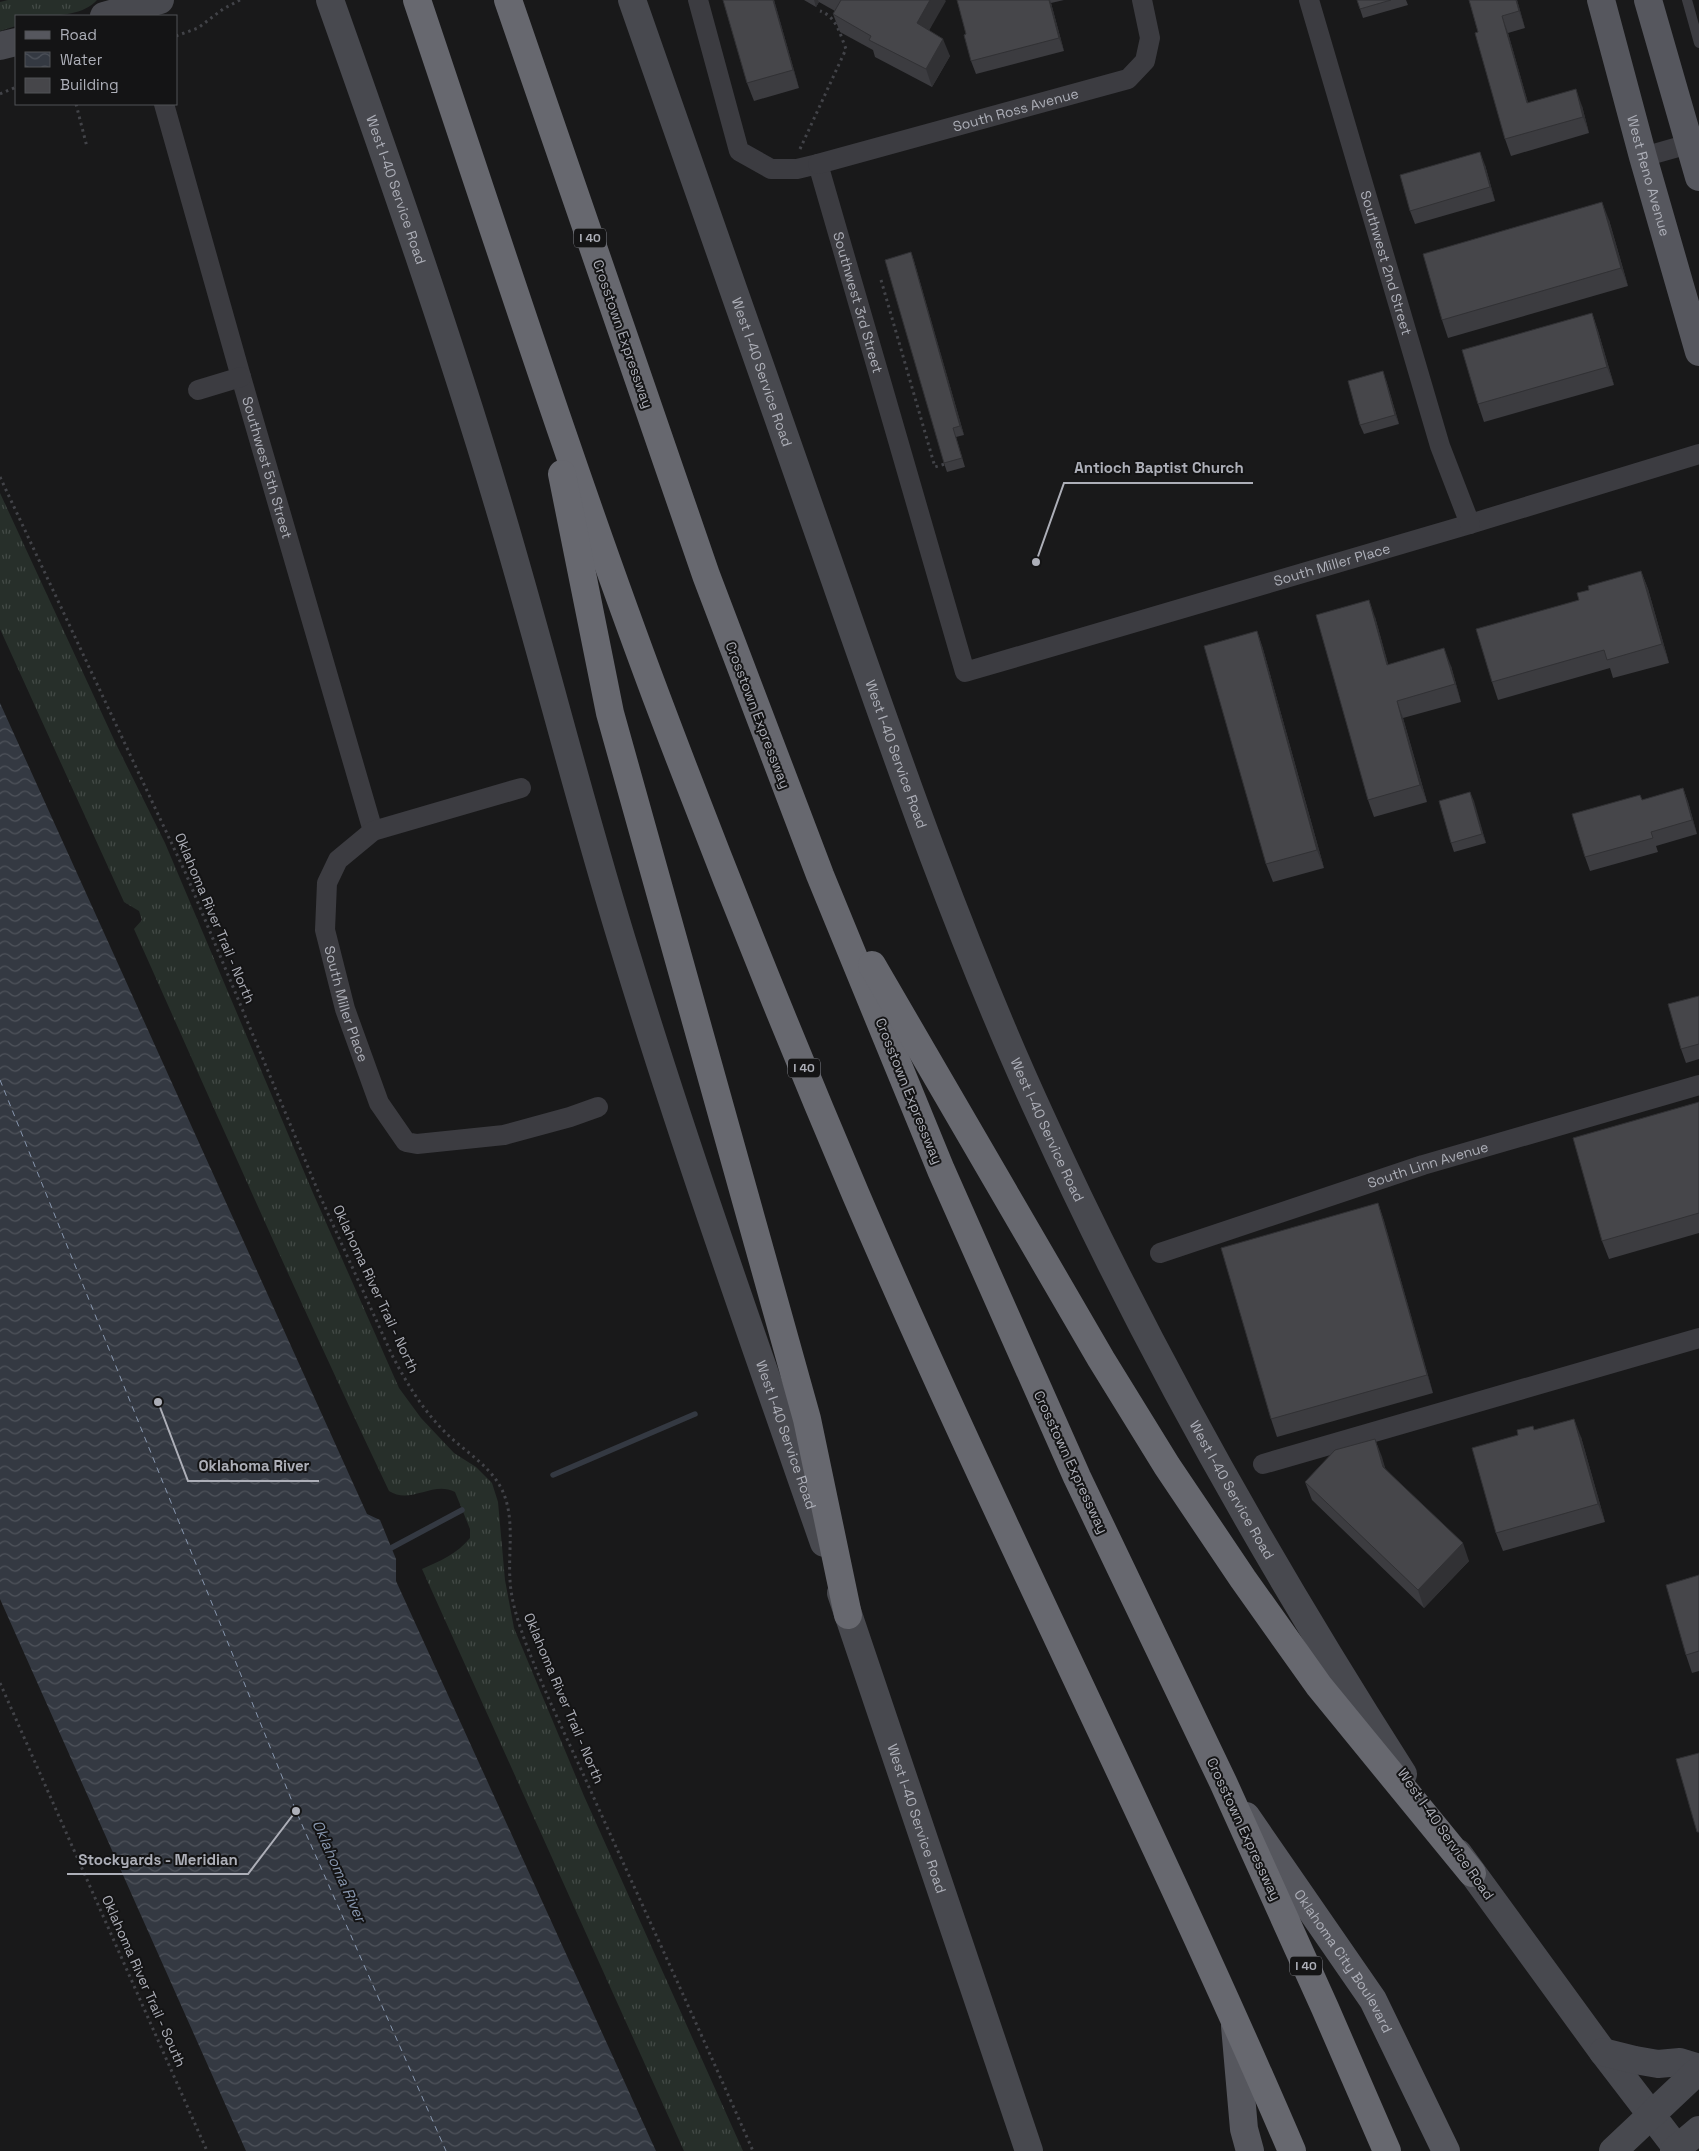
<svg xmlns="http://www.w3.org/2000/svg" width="1699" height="2151" viewBox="0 0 1699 2151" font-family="'Space Grotesk',sans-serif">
  <defs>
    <pattern id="grass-tufts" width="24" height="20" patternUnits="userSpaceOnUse" patternTransform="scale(1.25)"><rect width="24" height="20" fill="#272f2a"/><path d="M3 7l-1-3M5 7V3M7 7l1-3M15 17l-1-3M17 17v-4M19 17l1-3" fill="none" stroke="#444b47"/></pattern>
    <pattern id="water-waves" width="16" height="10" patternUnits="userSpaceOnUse" patternTransform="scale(1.25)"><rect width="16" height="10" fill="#343942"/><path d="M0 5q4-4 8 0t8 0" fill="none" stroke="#4f535b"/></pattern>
  </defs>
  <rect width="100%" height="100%" fill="#19191a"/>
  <!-- grass -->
  <g fill="url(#grass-tufts)">
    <path d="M8 0H97C81 19 40 16 16 16V26L0 31V2Z"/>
    <path d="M0 493 116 744 165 843 313 1193 399 1388 421 1418 454 1453 476 1467 492 1483 498 1502 505 1580 514 1628 584 1796 743 2151H684L422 1569C440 1561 457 1554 470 1538V1529L455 1492C433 1480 411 1505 389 1491 301 1306 218 1117 134 929L142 920 139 911 124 902 0 629Z"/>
  </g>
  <!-- water -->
  <path fill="url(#water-waves)" d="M0 703 367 1514 380 1520 396 1559V1581L656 2151H246L0 1599Z"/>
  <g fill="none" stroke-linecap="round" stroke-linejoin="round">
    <!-- stream -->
    <g stroke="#343942" stroke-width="5.5">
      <path d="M553 1475 695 1414"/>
      <path d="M391 1548 462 1510"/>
    </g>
    <!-- ferry -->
    <path stroke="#8897af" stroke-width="1" stroke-dasharray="6 5" stroke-linecap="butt" d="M0 1080 296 1811 446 2151"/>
    <!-- path -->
    <g stroke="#424348" stroke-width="3" stroke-dasharray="2.5 4" stroke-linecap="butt">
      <path d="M176 36 198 28 223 9 240 0"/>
      <path d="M0 94 16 87"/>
      <path d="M76 104 87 147"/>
      <path d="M800 149 846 49C840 34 836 16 820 11"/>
      <path d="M881 280 935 467 945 464"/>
      <path d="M0 477 186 874 320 1196 392 1355C407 1384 424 1412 448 1435 467 1453 492 1467 503 1492 515 1520 508 1551 510 1580 511 1601 518 1621 525 1641 546 1697 573 1750 597 1805 649 1920 702 2035 753 2151"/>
      <path d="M0 1683 207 2151"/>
    </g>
    <!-- lane -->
    <path stroke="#3c3c41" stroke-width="10" d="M1687 0 1699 43"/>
    <!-- street -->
    <g stroke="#3c3c41" stroke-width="20">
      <path id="s1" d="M698 0 739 151 771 169H797L818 164 965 672 1470 524 1699 454"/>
      <path id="s2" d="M1309 0 1440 446 1470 524"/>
      <path id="s3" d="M164 104 241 377 373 831"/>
      <path d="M1643 157 1699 141"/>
      <path id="s4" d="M818 164 1128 79 1145 61 1150 38 1142 0"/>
      <path d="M198 390 241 377"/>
      <path id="s5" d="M521 788 373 831 338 860 327 883 325 930 345 1009 379 1103 406 1142 417 1144 504 1135 570 1117 598 1107"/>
      <path id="s6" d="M1160 1253 1423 1165 1699 1085"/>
      <path d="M1263 1464 1699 1338"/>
    </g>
    <!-- secondary -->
    <g stroke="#48494f" stroke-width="28">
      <path id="s7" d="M330 0C390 169 449 338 500 510 544 658 581 809 627 957 687 1154 756 1348 824 1543"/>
      <path id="s8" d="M632 0C700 193 767 387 835 580 898 761 961 943 1041 1117 1145 1346 1268 1563 1403 1774"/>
      <path d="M104 16 160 0"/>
      <path d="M0 46 16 42"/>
      <path id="s9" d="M841 1593 1029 2151"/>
      <path d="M1458 1853 1603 2052 1679 2151"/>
      <path d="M1603 2052 1635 2060 1658 2064 1680 2062 1699 2068"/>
      <path d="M1613 2151 1699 2070"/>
      <path d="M1674 2151 1699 2130"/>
    </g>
    <!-- primary -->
    <g stroke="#56575e" stroke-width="28">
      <path id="s10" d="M1601 0 1643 157 1699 352"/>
      <path d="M1648 0 1699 177"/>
      <path id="s11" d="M1246 1816 1373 2000 1446 2151"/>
      <path d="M1235 2026 1244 2129 1250 2151"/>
    </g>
    <!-- highway -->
    <g stroke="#67686f" stroke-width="28">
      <path d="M417 0C495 232 570 466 656 696 719 863 786 1030 856 1195 994 1517 1154 1829 1292 2151"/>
      <path d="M508 0 706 575 820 875 941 1170 1077 1477 1223 1782 1325 2008 1387 2151"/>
      <path d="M562 474 610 713 807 1419 848 1615"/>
      <path d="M872 965 1101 1359 1167 1466 1243 1579 1319 1686 1472 1873"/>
    </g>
  </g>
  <!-- wall -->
  <g fill="#3c3c40">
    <path d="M723 0H774L799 88 754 101 747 83Z"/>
    <path d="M804 0H945L929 30 950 56 932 87 875 57 873 50 840 32 833 14 835 11 819 2 816 7Z"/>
    <path d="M957 0H1064L1051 3 1064 51 976 74 971 61 966 34Z"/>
    <path d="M1357 0H1406L1408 5 1363 18Z"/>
    <path d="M1469 0H1517L1525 28 1508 33 1528 103 1582 106 1589 133 1511 156 1505 139 1478 32Z"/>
    <path d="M1485 165 1495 201 1415 224 1410 211Z"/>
    <path d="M1609 220 1628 286 1448 338 1442 320Z"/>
    <path d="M911 252 914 261 964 435 956 437 965 467 947 472 944 463Z"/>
    <path d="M1592 313 1598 331 1614 385 1484 422 1478 404Z"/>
    <path d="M1386 380 1399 424 1364 434 1360 425Z"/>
    <path d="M1641 571 1648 589 1669 663 1613 678 1610 668 1498 700 1492 682 1589 590Z"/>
    <path d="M1375 617 1388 664 1451 666 1461 702 1403 718 1427 802 1374 817 1368 800Z"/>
    <path d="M1257 631 1263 649 1324 868 1273 882 1266 864Z"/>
    <path d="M1683 788 1688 802 1697 834 1656 846 1658 852 1590 871 1585 857 1642 800Z"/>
    <path d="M1470 792 1486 843 1454 852 1451 843Z"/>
    <path d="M1699 996V1059L1686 1063 1681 1049Z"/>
    <path d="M1699 1102V1233L1609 1259 1602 1241Z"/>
    <path d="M1378 1203 1384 1221 1433 1393 1277 1437 1271 1419Z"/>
    <path d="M1534 1430 1581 1437 1605 1522 1503 1551 1496 1533Z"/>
    <path d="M1375 1439 1385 1468 1469 1561 1424 1608 1312 1500 1305 1482Z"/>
    <path d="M1699 1575V1671L1692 1673 1686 1655Z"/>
  </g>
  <!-- shaded-wall -->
  <g fill="#313134">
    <path d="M773 0H774L799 88 793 70Z"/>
    <path d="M814 0H818L819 2 816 7Z"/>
    <path d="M930 0H945L946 1 923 41 917 23Z"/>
    <path d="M1049 0H1050L1051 3 1064 51 1059 38Z"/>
    <path d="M1516 0H1517L1525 28 1519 11Z"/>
    <path d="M1502 16 1508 33 1533 120 1527 103Z"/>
    <path d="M943 39 950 56 932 87 926 69Z"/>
    <path d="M1576 89 1582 106 1589 133 1583 117Z"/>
    <path d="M1480 152 1485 165 1495 201 1490 187Z"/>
    <path d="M1602 202 1609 220 1628 286 1621 268Z"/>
    <path d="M911 252 914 261 964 435 960 426Z"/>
    <path d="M1592 313 1598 331 1614 385 1607 367Z"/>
    <path d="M1383 371 1386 380 1399 424 1395 415Z"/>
    <path d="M1641 571 1648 589 1669 663 1662 644Z"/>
    <path d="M1369 600 1375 617 1393 682 1387 665Z"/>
    <path d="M1257 631 1263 649 1324 868 1317 850Z"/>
    <path d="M1444 648 1451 666 1461 702 1455 684Z"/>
    <path d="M1397 701 1403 718 1427 802 1420 785Z"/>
    <path d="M1683 788 1688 802 1697 834 1692 820Z"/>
    <path d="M1470 792 1474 801 1486 843 1482 834Z"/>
    <path d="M1378 1203 1384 1221 1433 1393 1427 1375Z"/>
    <path d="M1574 1419 1581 1437 1605 1522 1598 1504Z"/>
    <path d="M1375 1439 1382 1457 1390 1485 1383 1467Z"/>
    <path d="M1463 1543 1469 1561 1424 1608 1418 1590Z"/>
  </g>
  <!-- building -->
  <g fill="#46464a" stroke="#313134">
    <path d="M723 0H773L793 70 747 83Z"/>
    <path d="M841 0H930L917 23 943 39 926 69 869 40 871 36 833 14Z"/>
    <path d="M957 0H1049L1059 38 971 61 964 35 966 34Z"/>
    <path d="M1357 0H1391L1360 9Z"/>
    <path d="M1469 0H1516L1519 11 1502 16 1527 103 1576 89 1583 117 1505 139 1475 33 1478 32Z"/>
    <path d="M1480 152 1490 187 1410 211 1400 175Z"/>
    <path d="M1602 202 1621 268 1442 320 1423 254Z"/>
    <path d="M911 252 960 426 953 428 962 458 944 463 885 260Z"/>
    <path d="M1592 313 1607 367 1478 404 1462 350Z"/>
    <path d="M1383 371 1395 415 1360 425 1348 381Z"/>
    <path d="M1641 571 1662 644 1607 660 1604 650 1492 682 1476 629 1579 600 1577 593 1589 590 1588 586Z"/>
    <path d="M1369 600 1387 665 1444 648 1455 684 1397 701 1420 785 1368 800 1316 615Z"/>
    <path d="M1257 631 1317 850 1266 864 1204 646Z"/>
    <path d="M1683 788 1692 820 1651 832 1653 838 1585 857 1572 814 1640 795 1642 800Z"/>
    <path d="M1470 792 1482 834 1451 843 1439 801Z"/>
    <path d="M1699 996V1044L1681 1049 1668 1004Z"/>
    <path d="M1699 1102V1213L1602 1241 1573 1138Z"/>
    <path d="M1378 1203 1427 1375 1271 1419 1221 1248Z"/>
    <path d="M1574 1419 1598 1504 1496 1533 1472 1448 1518 1435 1517 1430 1533 1426 1534 1430Z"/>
    <path d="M1375 1439 1383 1467 1463 1543 1418 1590 1305 1482 1335 1450Z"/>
    <path d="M1699 1575V1651L1686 1655 1666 1585Z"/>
    <path d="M1699 1753V1832H1697L1676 1759Z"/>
  </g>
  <g text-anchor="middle" stroke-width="4" stroke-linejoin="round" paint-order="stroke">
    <!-- shield labels -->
    <g fill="#141415" stroke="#7f8087" stroke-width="1">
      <rect x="574" y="228.5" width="32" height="19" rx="4"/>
      <rect x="788" y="1058.5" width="32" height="19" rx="4"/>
      <rect x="1290" y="1956.5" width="32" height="19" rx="4"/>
    </g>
    <g font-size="12" font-weight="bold" fill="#adafb8">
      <text x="590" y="242">I 40</text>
      <text x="804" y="1072">I 40</text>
      <text x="1306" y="1970">I 40</text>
    </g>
    <!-- street labels -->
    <g font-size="14" fill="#adafb8" stroke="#141415">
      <text dy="5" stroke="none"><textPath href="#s4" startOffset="205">South Ross Avenue</textPath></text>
      <text dy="5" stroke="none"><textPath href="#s10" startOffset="182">West Reno Avenue</textPath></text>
      <text dy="5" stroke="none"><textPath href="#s7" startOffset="201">West I-40 Service Road</textPath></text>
      <text dy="5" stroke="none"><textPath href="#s2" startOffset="274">Southwest 2nd Street</textPath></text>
      <text dy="5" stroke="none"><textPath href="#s1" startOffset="385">Southwest 3rd Street</textPath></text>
      <text transform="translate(623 334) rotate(71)" y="5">Crosstown Expressway</text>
      <text dy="5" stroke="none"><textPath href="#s8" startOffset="394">West I-40 Service Road</textPath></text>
      <text dy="5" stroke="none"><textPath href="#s3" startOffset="378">Southwest 5th Street</textPath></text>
      <text dy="5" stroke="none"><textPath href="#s1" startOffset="1152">South Miller Place</textPath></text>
      <text transform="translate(758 715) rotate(69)" y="5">Crosstown Expressway</text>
      <text dy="5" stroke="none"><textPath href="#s8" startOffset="799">West I-40 Service Road</textPath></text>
      <text transform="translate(215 918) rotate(67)" y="5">Oklahoma River Trail - North</text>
      <text dy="5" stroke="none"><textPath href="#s5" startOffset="349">South Miller Place</textPath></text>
      <text transform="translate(909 1091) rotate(68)" y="5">Crosstown Expressway</text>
      <text dy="5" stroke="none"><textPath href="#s8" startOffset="1204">West I-40 Service Road</textPath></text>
      <text dy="5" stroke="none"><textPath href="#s6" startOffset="282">South Linn Avenue</textPath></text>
      <text transform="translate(376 1289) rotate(65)" y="5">Oklahoma River Trail - North</text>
      <text dy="5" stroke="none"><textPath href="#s7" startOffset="1506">West I-40 Service Road</textPath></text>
      <text transform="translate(1071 1462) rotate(65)" y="5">Crosstown Expressway</text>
      <text dy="5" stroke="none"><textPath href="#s8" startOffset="1609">West I-40 Service Road</textPath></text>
      <text transform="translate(564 1698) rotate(67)" y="5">Oklahoma River Trail - North</text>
      <text dy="5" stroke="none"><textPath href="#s9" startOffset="238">West I-40 Service Road</textPath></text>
      <text transform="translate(1244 1829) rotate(65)" y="5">Crosstown Expressway</text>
      <text transform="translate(1446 1834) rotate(55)" y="5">West I-40 Service Road</text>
      <text dy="5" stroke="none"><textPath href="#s11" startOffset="175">Oklahoma City Boulevard</textPath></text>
      <text transform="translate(144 1981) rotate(66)" y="5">Oklahoma River Trail - South</text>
    </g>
    <!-- water labels -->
    <g font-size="15" font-style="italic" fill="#8897af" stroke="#141415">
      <text transform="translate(339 1871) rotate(66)" y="5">Oklahoma River</text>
    </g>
  </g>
  <!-- callouts -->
  <path fill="none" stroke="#adafb8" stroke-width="2" d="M1036 562L1064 483H1253M158 1402L188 1481H319M296 1811L248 1874H67"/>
  <g fill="#adafb8" stroke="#141415" stroke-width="2">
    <circle cx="1036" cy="562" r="5"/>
    <circle cx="158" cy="1402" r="5"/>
    <circle cx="296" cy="1811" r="5"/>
  </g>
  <g font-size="15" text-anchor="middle" font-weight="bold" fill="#adafb8" stroke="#141415" stroke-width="4" stroke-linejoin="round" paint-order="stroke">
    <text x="1159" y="473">Antioch Baptist Church</text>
    <text x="254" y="1471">Oklahoma River</text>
    <text x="158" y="1865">Stockyards - Meridian</text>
  </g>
  <!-- legend -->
  <rect x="15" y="15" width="162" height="90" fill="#141415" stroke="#515256"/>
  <rect x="25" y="31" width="25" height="8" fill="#56575e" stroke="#515256"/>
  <text x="60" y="40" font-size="15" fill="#adafb8">Road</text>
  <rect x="25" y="52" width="25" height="15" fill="url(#water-waves)" stroke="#515256"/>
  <text x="60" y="65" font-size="15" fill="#adafb8">Water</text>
  <rect x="25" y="78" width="25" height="15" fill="#46464a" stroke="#515256"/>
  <text x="60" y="90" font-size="15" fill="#adafb8">Building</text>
</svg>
